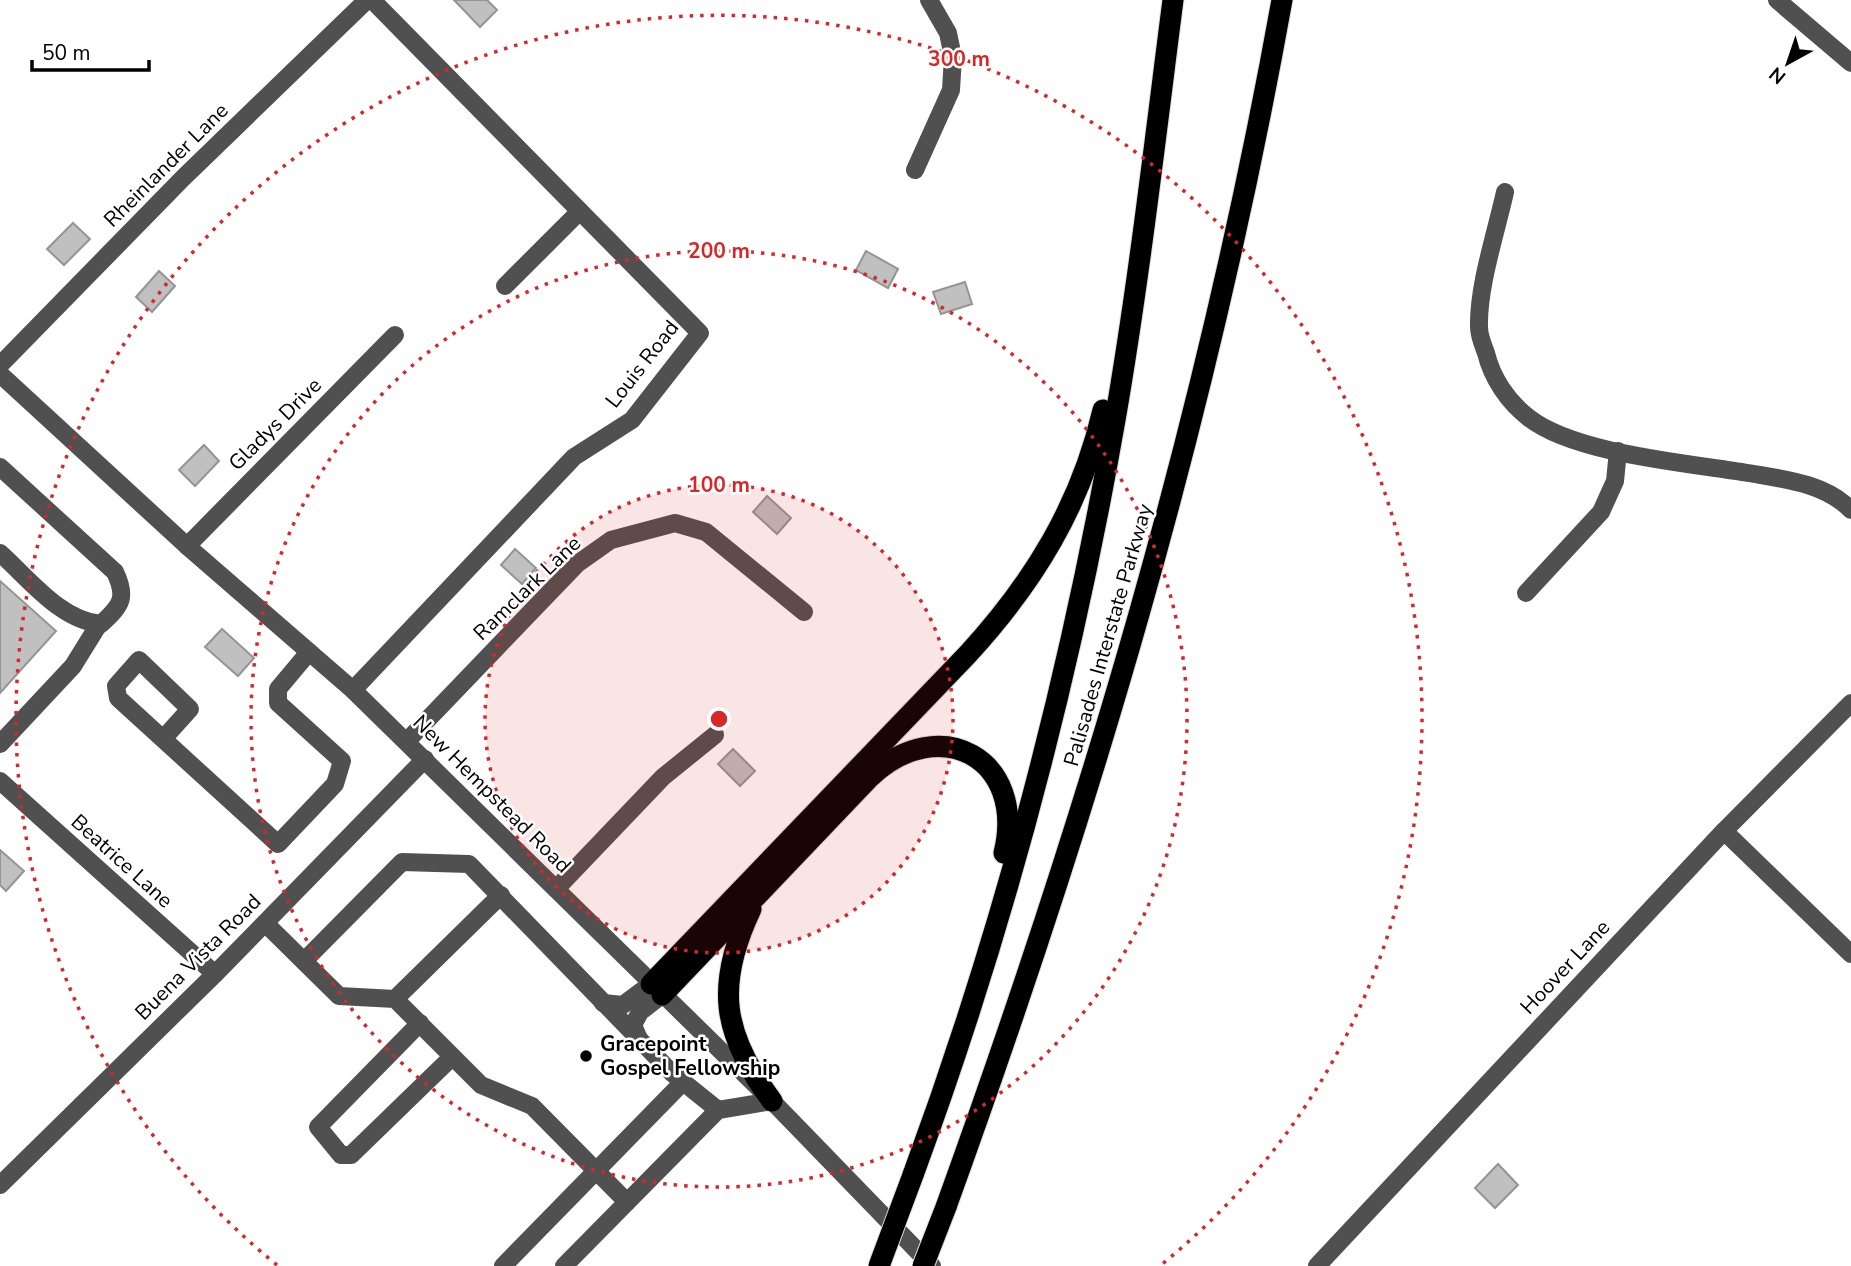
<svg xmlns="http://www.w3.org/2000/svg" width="1851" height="1266" viewBox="0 0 1851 1266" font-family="'Nunito Sans',sans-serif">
  <rect width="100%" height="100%" fill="#fff"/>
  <!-- building -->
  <g fill="#c0c0c0" stroke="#949494" stroke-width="2">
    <path d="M454 0H487L497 10 480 27Z"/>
    <path d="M73 223 90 239 64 265 47 249Z"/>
    <path d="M866 251 898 269 888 288 856 270Z"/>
    <path d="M159 271 175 286 152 312 136 297Z"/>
    <path d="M965 282 972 304 941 314 933 292Z"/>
    <path d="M204 445 219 461 195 486 179 470Z"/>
    <path d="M767 496 791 518 777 534 753 512Z"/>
    <path d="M515 549 536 568 522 584 501 565Z"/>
    <path d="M0 581 56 631 0 693Z"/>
    <path d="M222 629 254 658 238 676 205 647Z"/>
    <path d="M733 749 755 771 740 786 718 764Z"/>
    <path d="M0 850 24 871 6 891 0 885Z"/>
    <path d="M1498 1164 1518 1185 1495 1208 1475 1188Z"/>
  </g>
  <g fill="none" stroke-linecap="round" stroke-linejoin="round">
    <!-- highway casing -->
    <g stroke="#dbdbdb" stroke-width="23">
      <g id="highway">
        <path d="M751 909C715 985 722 1034 772 1101"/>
        <path d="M651 984 968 654C1034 582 1081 505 1103 410"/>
        <path d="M662 995 870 777C940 711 1027 759 1004 853"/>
        <path d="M913 1175C1003 931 1070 677 1115 420 1139 281 1155 140 1173 0"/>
        <path d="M946 1207C1090 809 1207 418 1282 0"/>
      </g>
    </g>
    <!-- minor -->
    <g stroke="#505050" stroke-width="18">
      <path d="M1777 0 1851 63"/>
      <path d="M915 170 951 90 953 57 948 33 929 0"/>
      <path d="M1505 192C1496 233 1478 286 1479 327 1479 336 1483 345 1486 353 1492 378 1508 402 1529 418 1575 454 1689 463 1748 473 1783 479 1825 483 1851 510"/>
      <path d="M505 286 580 211"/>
      <path d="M0 365 183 178 367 0"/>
      <path d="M0 374 187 546 353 690 772 1101 932 1266"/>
      <path d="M0 467 115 572C127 597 122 605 101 624 61 621 29 579 0 553"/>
      <path d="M187 546 395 335"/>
      <path d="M1526 593 1601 512 1615 481 1618 451"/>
      <path d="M353 690 574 457 632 420 700 333 372 0"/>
      <path d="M163 739 190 709 139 660 116 686 118 698 278 844 335 784 342 761 278 703V689L309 652"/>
      <path d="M407 741 577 564 611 540 675 523 706 532 804 612"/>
      <path d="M0 744 73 666 99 624"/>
      <path d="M0 781 215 974"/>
      <path d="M1724 831 1851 954"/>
      <path d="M556 889 663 777 715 735"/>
      <path d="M265 923 339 996 395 999 481 1085 532 1106 627 1202"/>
      <path d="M304 961 402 862 469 864 672 1073 718 1110"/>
      <path d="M395 999 501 895"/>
      <path d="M603 1003 623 1005 651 984"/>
      <path d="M420 1023 318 1127 341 1155H351L452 1057"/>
      <path d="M639 1039 633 1025 640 1012 662 995"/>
      <path d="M0 1185 215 974 425 759"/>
      <path d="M503 1266 684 1081"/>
      <path d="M564 1266 718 1110 772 1101"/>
      <path d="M1317 1266 1724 831 1851 703"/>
    </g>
    <!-- highway -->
    <use href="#highway" stroke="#000" stroke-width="21"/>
    <!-- highway-bridge casing -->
    <g stroke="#dbdbdb" stroke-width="23" stroke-linecap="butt">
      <g id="highway-bridge">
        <path d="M879 1266 913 1175"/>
        <path d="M923 1266 946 1207"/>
      </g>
    </g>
    <!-- highway-bridge -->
    <use href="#highway-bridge" stroke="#000" stroke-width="21"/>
  </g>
  <!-- distance rings -->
  <circle cx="719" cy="719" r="234" fill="#d62828" fill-opacity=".12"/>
  <g fill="none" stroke="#d62828" stroke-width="3.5" stroke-dasharray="3.5 7">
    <circle cx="719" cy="719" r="234"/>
    <circle cx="719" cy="719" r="468"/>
    <path d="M277 1265A703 703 0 1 1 1161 1265"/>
  </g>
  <!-- markers -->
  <circle fill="#000" stroke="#fff" stroke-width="2.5" cx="586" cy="1056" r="7"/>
  <g text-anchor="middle" stroke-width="5" stroke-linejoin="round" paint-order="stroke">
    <!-- street labels -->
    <g font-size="21" fill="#000" stroke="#fff">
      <text transform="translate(166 165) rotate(-45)" y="7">Rheinlander Lane</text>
      <text transform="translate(642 364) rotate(-52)" y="7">Louis Road</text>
      <text transform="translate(275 424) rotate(-45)" y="7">Gladys Drive</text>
      <text transform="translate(527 588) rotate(-44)" y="7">Ramclark Lane</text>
      <text transform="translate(1108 635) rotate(-74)" y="7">Palisades Interstate Parkway</text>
      <text transform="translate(492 794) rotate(45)" y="7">New Hempstead Road</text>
      <text transform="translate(122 861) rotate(42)" y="7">Beatrice Lane</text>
      <text transform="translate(198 957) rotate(-45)" y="7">Buena Vista Road</text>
      <text transform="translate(1565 967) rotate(-47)" y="7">Hoover Lane</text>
    </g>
    <!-- poi labels -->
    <g font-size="21" font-weight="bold" fill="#000" stroke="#fff" text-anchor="start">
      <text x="600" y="1051">Gracepoint<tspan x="600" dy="24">Gospel Fellowship</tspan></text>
    </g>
  </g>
  <circle cx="719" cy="719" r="10" fill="#d62828" stroke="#fff" stroke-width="3.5"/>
  <g font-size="21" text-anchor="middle" font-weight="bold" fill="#d62828" stroke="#fff" stroke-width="5" stroke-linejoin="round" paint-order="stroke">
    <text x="959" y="66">300 m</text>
    <text x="719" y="258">200 m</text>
    <text x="719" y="492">100 m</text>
  </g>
  <!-- north arrow -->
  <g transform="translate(1788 63) rotate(220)" stroke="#ffffff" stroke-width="5" paint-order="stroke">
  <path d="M0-5L12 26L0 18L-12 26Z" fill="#000000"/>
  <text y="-10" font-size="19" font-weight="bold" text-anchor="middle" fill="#000000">N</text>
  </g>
  <!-- scale -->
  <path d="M32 60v10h117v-10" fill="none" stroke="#000000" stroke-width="3.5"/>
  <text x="42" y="60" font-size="21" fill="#000000" stroke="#ffffff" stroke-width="5" paint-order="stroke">50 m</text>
</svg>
